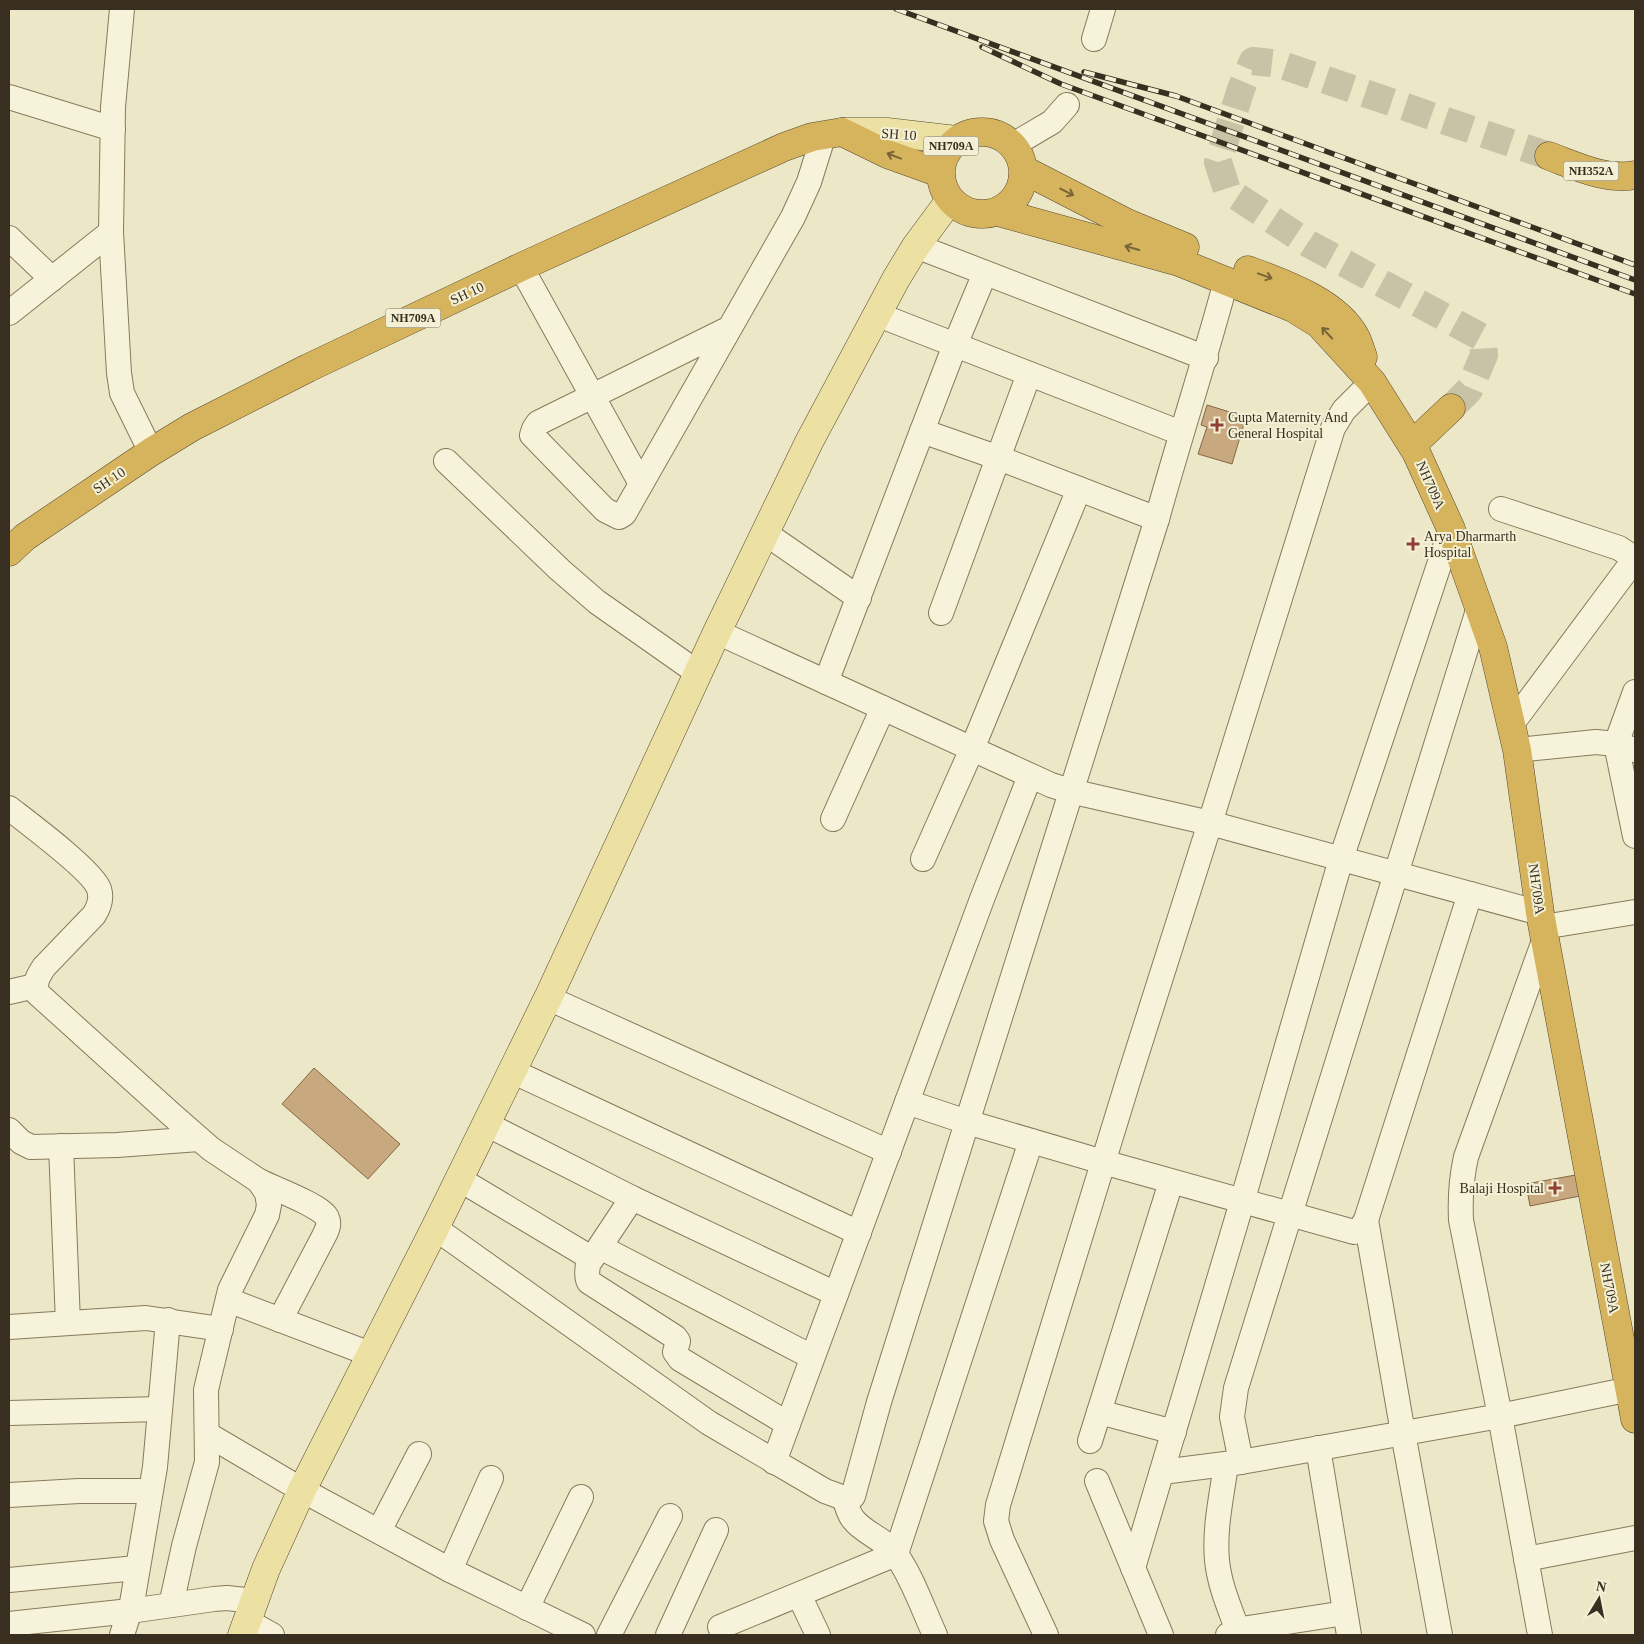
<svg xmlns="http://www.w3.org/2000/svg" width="1644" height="1644" viewBox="0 0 1644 1644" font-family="Georgia,serif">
  <rect width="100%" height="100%" fill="#ece7c7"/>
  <!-- building -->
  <g fill="#c8a97f" stroke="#846845">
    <path d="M1207 405 1246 417 1232 464 1198 454 1207 427 1201 425Z"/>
    <path d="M314 1068 400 1144 368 1179 282 1104Z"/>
    <path d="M1581 1174 1585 1195 1530 1206 1526 1184Z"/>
  </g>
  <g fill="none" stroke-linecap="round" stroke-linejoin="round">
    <!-- highway-tunnel -->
    <path stroke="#c8c2a6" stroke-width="28" stroke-dasharray="28 14" stroke-linecap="butt" d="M1451 408 1469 390 1484 355 1483 338 1309 244 1227 190 1218 162 1241 89 1253 61 1279 64 1549 156"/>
    <!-- minor casing -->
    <g stroke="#877a5d" stroke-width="26">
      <g id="minor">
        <path d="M122 9 113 107 111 232 119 373 122 393 151 452"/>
        <path d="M1094 39 1103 9"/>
        <path d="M9 97 113 129"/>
        <path d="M1013 145 1052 122 1067 105"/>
        <path d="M9 238 52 279"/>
        <path d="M916 246 1206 358"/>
        <path d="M521 267 640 482"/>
        <path d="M9 313 111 232"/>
        <path d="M876 314 1181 433"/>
        <path d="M728 329 538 423 534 429 532 435 605 510 619 517 624 514 793 217 809 182 824 134"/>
        <path d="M922 431 999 458 1157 519"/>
        <path d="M446 461 560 570 597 602 698 673"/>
        <path d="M1501 509 1619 548 1631 556V564L1511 725"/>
        <path d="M765 533 859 598"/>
        <path d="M941 613 1029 374"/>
        <path d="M717 632 1051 785 1070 791 1210 823 1540 913"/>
        <path d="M826 682 955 345 985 273"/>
        <path d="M1635 692 1616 744 1635 836"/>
        <path d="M1517 750 1596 742 1616 744 1635 750"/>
        <path d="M9 808C27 822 93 871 99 889 102 898 99 907 94 915L44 967C38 976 34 983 37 993L172 1115 211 1149 259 1181 267 1193 269 1205 267 1215 230 1290 209 1377 206 1390 207 1462 184 1546 171 1605"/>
        <path d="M833 819 883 708"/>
        <path d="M923 859 972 749 1079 489"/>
        <path d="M1543 927 1635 912"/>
        <path d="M9 992 35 986"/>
        <path d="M548 998 889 1152"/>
        <path d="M512 1071 859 1233"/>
        <path d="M907 1102 967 1122 1103 1162 1354 1232 1361 1228 1366 1220 1470 894"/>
        <path d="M486 1124 632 1198 836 1294"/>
        <path d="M9 1130 21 1142 31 1147 117 1145 199 1139"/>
        <path d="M61 1146 68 1323"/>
        <path d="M459 1179 586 1255C591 1264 584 1273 589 1282L675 1337 678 1341 675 1352 680 1359 788 1424"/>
        <path d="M259 1181C271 1187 324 1207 327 1218 330 1224 327 1230 324 1236L280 1320"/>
        <path d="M1366 1220 1403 1433 1440 1635"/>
        <path d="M435 1228 709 1423 825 1491 844 1498 853 1496 879 1402 1157 519C1179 439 1205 360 1226 281"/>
        <path d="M600 1247 812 1357"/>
        <path d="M591 1260 632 1198"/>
        <path d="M228 1300 370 1354"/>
        <path d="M9 1327 146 1318 221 1329"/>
        <path d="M1099 1412 1174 1432"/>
        <path d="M9 1413 160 1409"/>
        <path d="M207 1434 302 1490 450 1570 583 1635"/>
        <path d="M1090 1441 1171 1182"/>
        <path d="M1318 1448 1349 1635"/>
        <path d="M774 1462 982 899 1030 776"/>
        <path d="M1241 1462 1232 1417 1236 1388 1479 607"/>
        <path d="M1226 1464C1222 1495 1214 1528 1217 1560 1219 1584 1230 1609 1238 1631"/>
        <path d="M1162 1472 1241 1462 1500 1416 1635 1388"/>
        <path d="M1097 1481 1161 1635"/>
        <path d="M9 1495 79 1491H150"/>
        <path d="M844 1498C847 1505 848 1513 853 1519 864 1534 885 1538 897 1556 913 1579 923 1609 935 1635"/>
        <path d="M379 1531 419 1454"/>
        <path d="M1526 1559 1635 1538"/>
        <path d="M1133 1568 1242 1202 1341 859 1451 529"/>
        <path d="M450 1570 491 1478"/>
        <path d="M9 1580 137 1568"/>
        <path d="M799 1595 818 1635"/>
        <path d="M527 1608 581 1497"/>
        <path d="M247 1621 272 1635"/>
        <path d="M9 1624 130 1611 214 1599 227 1598 254 1601"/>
        <path d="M720 1627 896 1554 1031 1141"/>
        <path d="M122 1635 132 1603 155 1467 168 1320"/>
        <path d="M609 1635 670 1516"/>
        <path d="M668 1635 716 1530"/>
        <path d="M1046 1635 1002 1540 996 1521 998 1505 1129 1078 1210 823 1333 428 1344 410 1372 382"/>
        <path d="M1228 1635 1248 1628 1345 1613"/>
        <path d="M1540 1635 1500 1416 1461 1220C1460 1198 1461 1179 1466 1157L1545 938"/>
      </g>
    </g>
    <!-- major casing -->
    <g stroke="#554831" stroke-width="29">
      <g id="major">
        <path d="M842 132H887L956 140"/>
        <path d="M242 1635 266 1569 302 1490 435 1228 548 998 717 632 809 442 896 279 916 246 950 200"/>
      </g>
    </g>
    <!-- highway casing -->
    <g stroke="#554831" stroke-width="29">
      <g id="highway">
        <circle cx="982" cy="173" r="41"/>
        <path d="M1549 156C1576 166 1607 181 1635 175"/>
        <path d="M1024 170 1127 223 1185 247"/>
        <path d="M998 212 1179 262 1293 308 1319 324 1372 382 1416 452 1451 529 1493 647 1517 750 1540 913 1635 1419"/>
        <path d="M1248 270C1283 283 1338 302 1356 338 1359 344 1361 351 1363 357"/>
        <path d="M1412 445 1451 408"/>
        <path d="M9 552 25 537 151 452 192 427 308 368 521 267 784 147 812 137 842 132 887 154 940 173"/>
      </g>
    </g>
    <!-- minor -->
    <use href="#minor" stroke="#f7f3da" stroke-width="24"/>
    <!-- major -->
    <use href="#major" stroke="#ece1a2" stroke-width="28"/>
    <!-- highway -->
    <use href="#highway" stroke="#d6b45d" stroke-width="28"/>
    <!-- rail casing -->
    <g stroke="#382f20" stroke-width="5.5">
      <g id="rail">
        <path d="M896 9 1635 280"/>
        <path d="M982 47 1061 84 1635 294"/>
        <path d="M1084 72 1176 96 1635 265"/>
      </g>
    </g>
    <!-- rail -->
    <use href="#rail" stroke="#f4f0d6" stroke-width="4" stroke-dasharray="11" stroke-linecap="butt"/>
  </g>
  <!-- one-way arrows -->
  <defs><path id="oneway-shaft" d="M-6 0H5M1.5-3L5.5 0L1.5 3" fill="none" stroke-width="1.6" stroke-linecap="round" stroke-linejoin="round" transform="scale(1.25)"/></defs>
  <g stroke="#776438">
    <use href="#oneway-shaft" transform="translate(894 156) rotate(-159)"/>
    <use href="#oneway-shaft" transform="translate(1067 192) rotate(27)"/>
    <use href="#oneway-shaft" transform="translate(1132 248) rotate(-164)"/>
    <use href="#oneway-shaft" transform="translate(1265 276) rotate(20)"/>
    <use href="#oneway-shaft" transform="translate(1327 333) rotate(-133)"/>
  </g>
  <!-- markers -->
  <g fill="#924031" stroke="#f4f0d6" stroke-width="2">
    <path d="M1214.5 417.5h5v5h5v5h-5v5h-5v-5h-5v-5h5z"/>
    <path d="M1410.5 536.5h5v5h5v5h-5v5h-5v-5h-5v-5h5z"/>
    <path d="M1552.5 1180.5h5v5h5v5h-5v5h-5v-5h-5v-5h5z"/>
  </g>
  <g text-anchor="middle" stroke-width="4" stroke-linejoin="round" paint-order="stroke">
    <!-- shield labels -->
    <g fill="#f4f0d6" stroke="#706957" stroke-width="1">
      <rect x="923.5" y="136.5" width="55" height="19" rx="4"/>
      <rect x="1563.5" y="161.5" width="55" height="19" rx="4"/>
      <rect x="385.5" y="308.5" width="55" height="19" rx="4"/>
    </g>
    <g font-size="12" font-weight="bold" fill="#382f20">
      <text x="951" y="150">NH709A</text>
      <text x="1591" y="175">NH352A</text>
      <text x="413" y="322">NH709A</text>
    </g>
    <!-- street labels -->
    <g font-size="14" fill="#382f20" stroke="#f4f0d6">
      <text transform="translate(899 134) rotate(4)" y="5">SH 10</text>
      <text transform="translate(467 293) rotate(-25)" y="5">SH 10</text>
      <text transform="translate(109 480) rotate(-34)" y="5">SH 10</text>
      <text transform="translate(1431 485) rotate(66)" y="5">NH709A</text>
      <text transform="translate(1537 889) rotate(82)" y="5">NH709A</text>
      <text transform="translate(1610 1288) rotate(79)" y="5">NH709A</text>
    </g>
    <!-- poi labels -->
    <g font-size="14" fill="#382f20" stroke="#f4f0d6" text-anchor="start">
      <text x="1228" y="422">Gupta Maternity And<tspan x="1228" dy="16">General Hospital</tspan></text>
      <text x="1424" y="541">Arya Dharmarth<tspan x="1424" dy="16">Hospital</tspan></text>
      <text x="1544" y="1193" text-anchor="end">Balaji Hospital</text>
    </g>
  </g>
  <!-- border -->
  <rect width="1644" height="1644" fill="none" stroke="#382f20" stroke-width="20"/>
  <!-- north arrow -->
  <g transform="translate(1599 1599) rotate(10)" stroke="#f4f0d6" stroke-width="4" paint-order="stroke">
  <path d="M0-4L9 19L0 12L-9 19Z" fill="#382f20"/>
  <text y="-8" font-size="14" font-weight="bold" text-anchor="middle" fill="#382f20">N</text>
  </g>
</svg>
